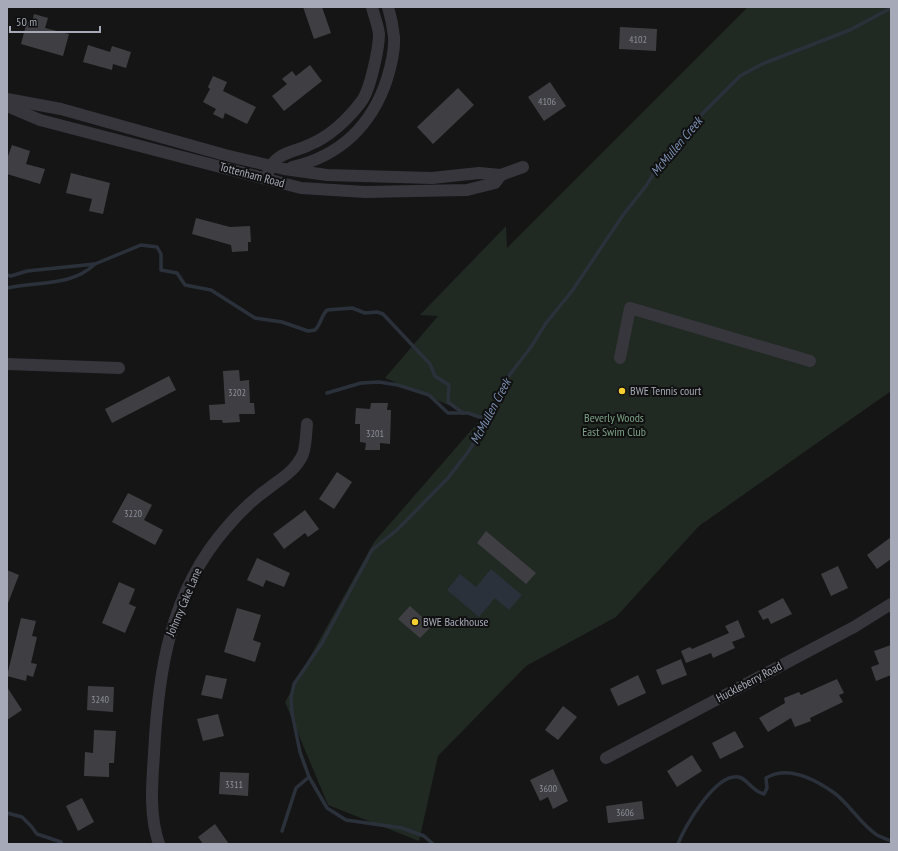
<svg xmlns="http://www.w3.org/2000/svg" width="898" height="851" viewBox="0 0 898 851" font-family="'PT Sans Narrow',sans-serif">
  <rect width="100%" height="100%" fill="#151516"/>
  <!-- green -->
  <path fill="#212923" d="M748 7H891V391L699 526 616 617 526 666 438 756 419 841 328 805 285 702 374 542 481 419 385 378 438 316 420 315 506 226 507 248Z"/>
  <!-- water -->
  <path fill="#2b313a" d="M491 569 522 595 509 610 495 598 479 617 447 590 460 574 476 587Z"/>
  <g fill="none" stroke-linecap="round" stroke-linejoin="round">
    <!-- stream -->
    <g stroke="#2b313a" stroke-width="3.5">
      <path d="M7 275 11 276 27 271 95 264 141 245 157 247 161 254V270L177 273 185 285 211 290 255 318 282 322 308 331 315 330C321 324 321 316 327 310L352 308 365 313 377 312 383 314 430 364 435 376 449 385 448 402 463 413"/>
      <path d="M7 288C37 281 71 287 95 264"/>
      <path d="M327 393 361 383 379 382 398 385 429 395 448 413H468L488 420"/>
      <path d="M7 813 22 817 31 826 37 834 61 842 62 844"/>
      <path d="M282 831 296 788 309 777"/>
      <path d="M433 844 424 836 402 828 346 820 327 808 309 777 300 752 292 713 291 698 294 684 322 643 372 550 397 530 448 478 468 452 488 420 508 377 531 347 546 323 572 291 623 215 646 186 661 162 697 119 740 76 762 64 850 30 891 8"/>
      <path d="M678 844C685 826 716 772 739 777 749 780 751 791 764 794L767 788 766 778C787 765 813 778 833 792 849 803 860 824 877 835 881 837 886 839 891 841"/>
    </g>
  </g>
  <!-- building -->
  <g fill="#3f3f43">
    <path d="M303 7H322L331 33 314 39Z"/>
    <path d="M34 14 48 18 45 28 69 34 63 56 21 44 27 21 32 23Z"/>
    <path d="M620 27 657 29 656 51 619 49Z"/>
    <path d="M88 45 110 52 112 46 131 52 126 68 113 64 112 70 83 62Z"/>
    <path d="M310 65 322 81 284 111 272 96 287 84 282 79 292 71 296 76Z"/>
    <path d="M213 76 227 82 223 91 256 107 247 124 225 113 223 119 213 114 216 109 203 102 210 89 208 87Z"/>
    <path d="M550 82 566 106 544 121 528 97Z"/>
    <path d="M458 88 474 105 433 144 417 127Z"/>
    <path d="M12 145 30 151 26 164 45 169 40 184 7 174V159Z"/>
    <path d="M71 173 110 183 103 214 89 211 92 199 66 193Z"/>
    <path d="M196 218 230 227 250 226 251 242H248V251L232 252 231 245 192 234Z"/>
    <path d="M239 370 240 381 249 380 250 403H254L255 414H239L240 422 223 423 222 420H210L209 405 225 404 223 371Z"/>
    <path d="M169 376 176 390 112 423 105 409Z"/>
    <path d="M371 403H388L387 410H391L390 444 380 443V450H365L366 443 360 442V424H355L356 408 370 409Z"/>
    <path d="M337 472 352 482 334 509 319 499Z"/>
    <path d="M128 493 152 505 144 520 163 530 155 545 112 522Z"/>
    <path d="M305 510 319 529 308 537 305 533 284 549 273 534Z"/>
    <path d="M486 531 536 573 526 584 477 543Z"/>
    <path d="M891 537V559L877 569 867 555Z"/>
    <path d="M257 558 290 573 284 587 266 580 263 587 247 580Z"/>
    <path d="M838 566 848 588 831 596 821 574Z"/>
    <path d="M7 570 19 575 8 603H7Z"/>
    <path d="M119 582 135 589 129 604 136 607 125 633 102 623Z"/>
    <path d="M783 598 792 614 771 624 768 618 763 620 758 611Z"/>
    <path d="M410 606 432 626 420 638 398 619Z"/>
    <path d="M237 608 261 615 253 640 261 643 255 662 224 652Z"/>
    <path d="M21 618 36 621 32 636 37 637 31 663 37 664 33 677 27 675 26 681 7 676Z"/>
    <path d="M738 620 745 637 732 642 735 648 713 658 711 653 686 663 681 651 690 647 692 649 729 633 725 626Z"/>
    <path d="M891 645V675L876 681 871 667 879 664 874 651Z"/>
    <path d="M681 659 687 675 662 685 656 670Z"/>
    <path d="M206 675 227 679 222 699 201 695Z"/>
    <path d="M638 675 646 693 618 706 610 689Z"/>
    <path d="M837 679 844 693 839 695 843 702 810 718 811 721 795 727 791 718 768 732 759 718 785 703 784 698 799 692 801 695Z"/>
    <path d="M88 686 114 687 113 712 87 710Z"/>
    <path d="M7 687 22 710 7 720Z"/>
    <path d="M563 706 577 717 558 740 545 730Z"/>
    <path d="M218 714 224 736 203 741 197 719Z"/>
    <path d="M94 730 116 731 114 763H109V777L84 776 85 752 93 753Z"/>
    <path d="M735 731 744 747 720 759 712 743Z"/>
    <path d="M692 755 702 771 677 787 667 771Z"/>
    <path d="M553 769 568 801 553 809 548 797 540 801 530 780Z"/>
    <path d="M220 772 249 773 248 796 219 794Z"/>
    <path d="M82 798 94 822 78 831 66 806Z"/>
    <path d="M642 801 644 819 608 823 606 806Z"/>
    <path d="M215 824 229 844H203L198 837Z"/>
  </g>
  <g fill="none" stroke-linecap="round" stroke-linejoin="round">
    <!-- street -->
    <g stroke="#36363c" stroke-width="12">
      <path d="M7 99 61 109 225 155 284 169 327 175 432 178 479 173 501 175 523 167"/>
      <path d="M7 106 40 120 301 188 365 192 467 190 495 183 501 175"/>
      <path d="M292 167C340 156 372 125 387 79 391 66 395 51 394 37 393 27 391 17 388 7"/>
      <path d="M268 173C275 152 292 153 309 145 329 137 348 119 361 102 370 91 379 48 379 34 378 25 374 16 372 7"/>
      <path d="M620 358 630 308 810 361"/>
      <path d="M7 364 119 368"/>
      <path d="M606 758 854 627 891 604"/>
      <path d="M159 844C149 815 152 784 154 754 158 671 170 592 227 527 239 513 253 499 269 488 282 478 296 470 303 454 306 446 306 434 307 424"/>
    </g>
  </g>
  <!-- markers -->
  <g fill="#f4cf2f" stroke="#101011" stroke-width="1.5">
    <circle cx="622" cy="391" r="4"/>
    <circle cx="415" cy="622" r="4"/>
  </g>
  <g text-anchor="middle" stroke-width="4" stroke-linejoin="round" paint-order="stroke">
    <!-- number labels -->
    <g font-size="10" fill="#8c8e9a">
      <text x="638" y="43">4102</text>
      <text x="547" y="105">4106</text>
      <text x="237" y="396">3202</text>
      <text x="375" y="437">3201</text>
      <text x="133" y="517">3220</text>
      <text x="100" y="703">3240</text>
      <text x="234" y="788">3311</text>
      <text x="548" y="792">3600</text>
      <text x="625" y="816">3606</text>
    </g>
    <!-- street labels -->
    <g font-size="12" fill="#a6a9b7" stroke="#101011">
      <text transform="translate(252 175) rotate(15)" y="4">Tottenham Road</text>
      <text transform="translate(184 602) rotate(-67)" y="4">Johnny Cake Lane</text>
      <text transform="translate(749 682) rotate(-28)" y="4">Huckleberry Road</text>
    </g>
    <!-- poi labels -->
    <g font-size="12" fill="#a6a9b7" stroke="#101011" text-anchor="start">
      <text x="630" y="395">BWE Tennis court</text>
      <text x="423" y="626">BWE Backhouse</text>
    </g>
    <!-- park labels -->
    <g font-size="12" fill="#7da285" stroke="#101011">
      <text x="614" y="422">Beverly Woods<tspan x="614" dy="14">East Swim Club</tspan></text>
    </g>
    <!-- water labels -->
    <g font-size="13" font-style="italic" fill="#7c91b3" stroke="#101011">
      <text transform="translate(676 146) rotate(-50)" y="5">McMullen Creek</text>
      <text transform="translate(490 411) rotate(-62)" y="5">McMullen Creek</text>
    </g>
  </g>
  <!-- border -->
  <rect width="898" height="851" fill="none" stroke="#a6a9b7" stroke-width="16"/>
  <!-- scale -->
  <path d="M10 26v6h90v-6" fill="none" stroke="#a6a9b7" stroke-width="2"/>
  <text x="16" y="26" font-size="12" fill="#a6a9b7" stroke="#101011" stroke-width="3" paint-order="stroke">50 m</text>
</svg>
